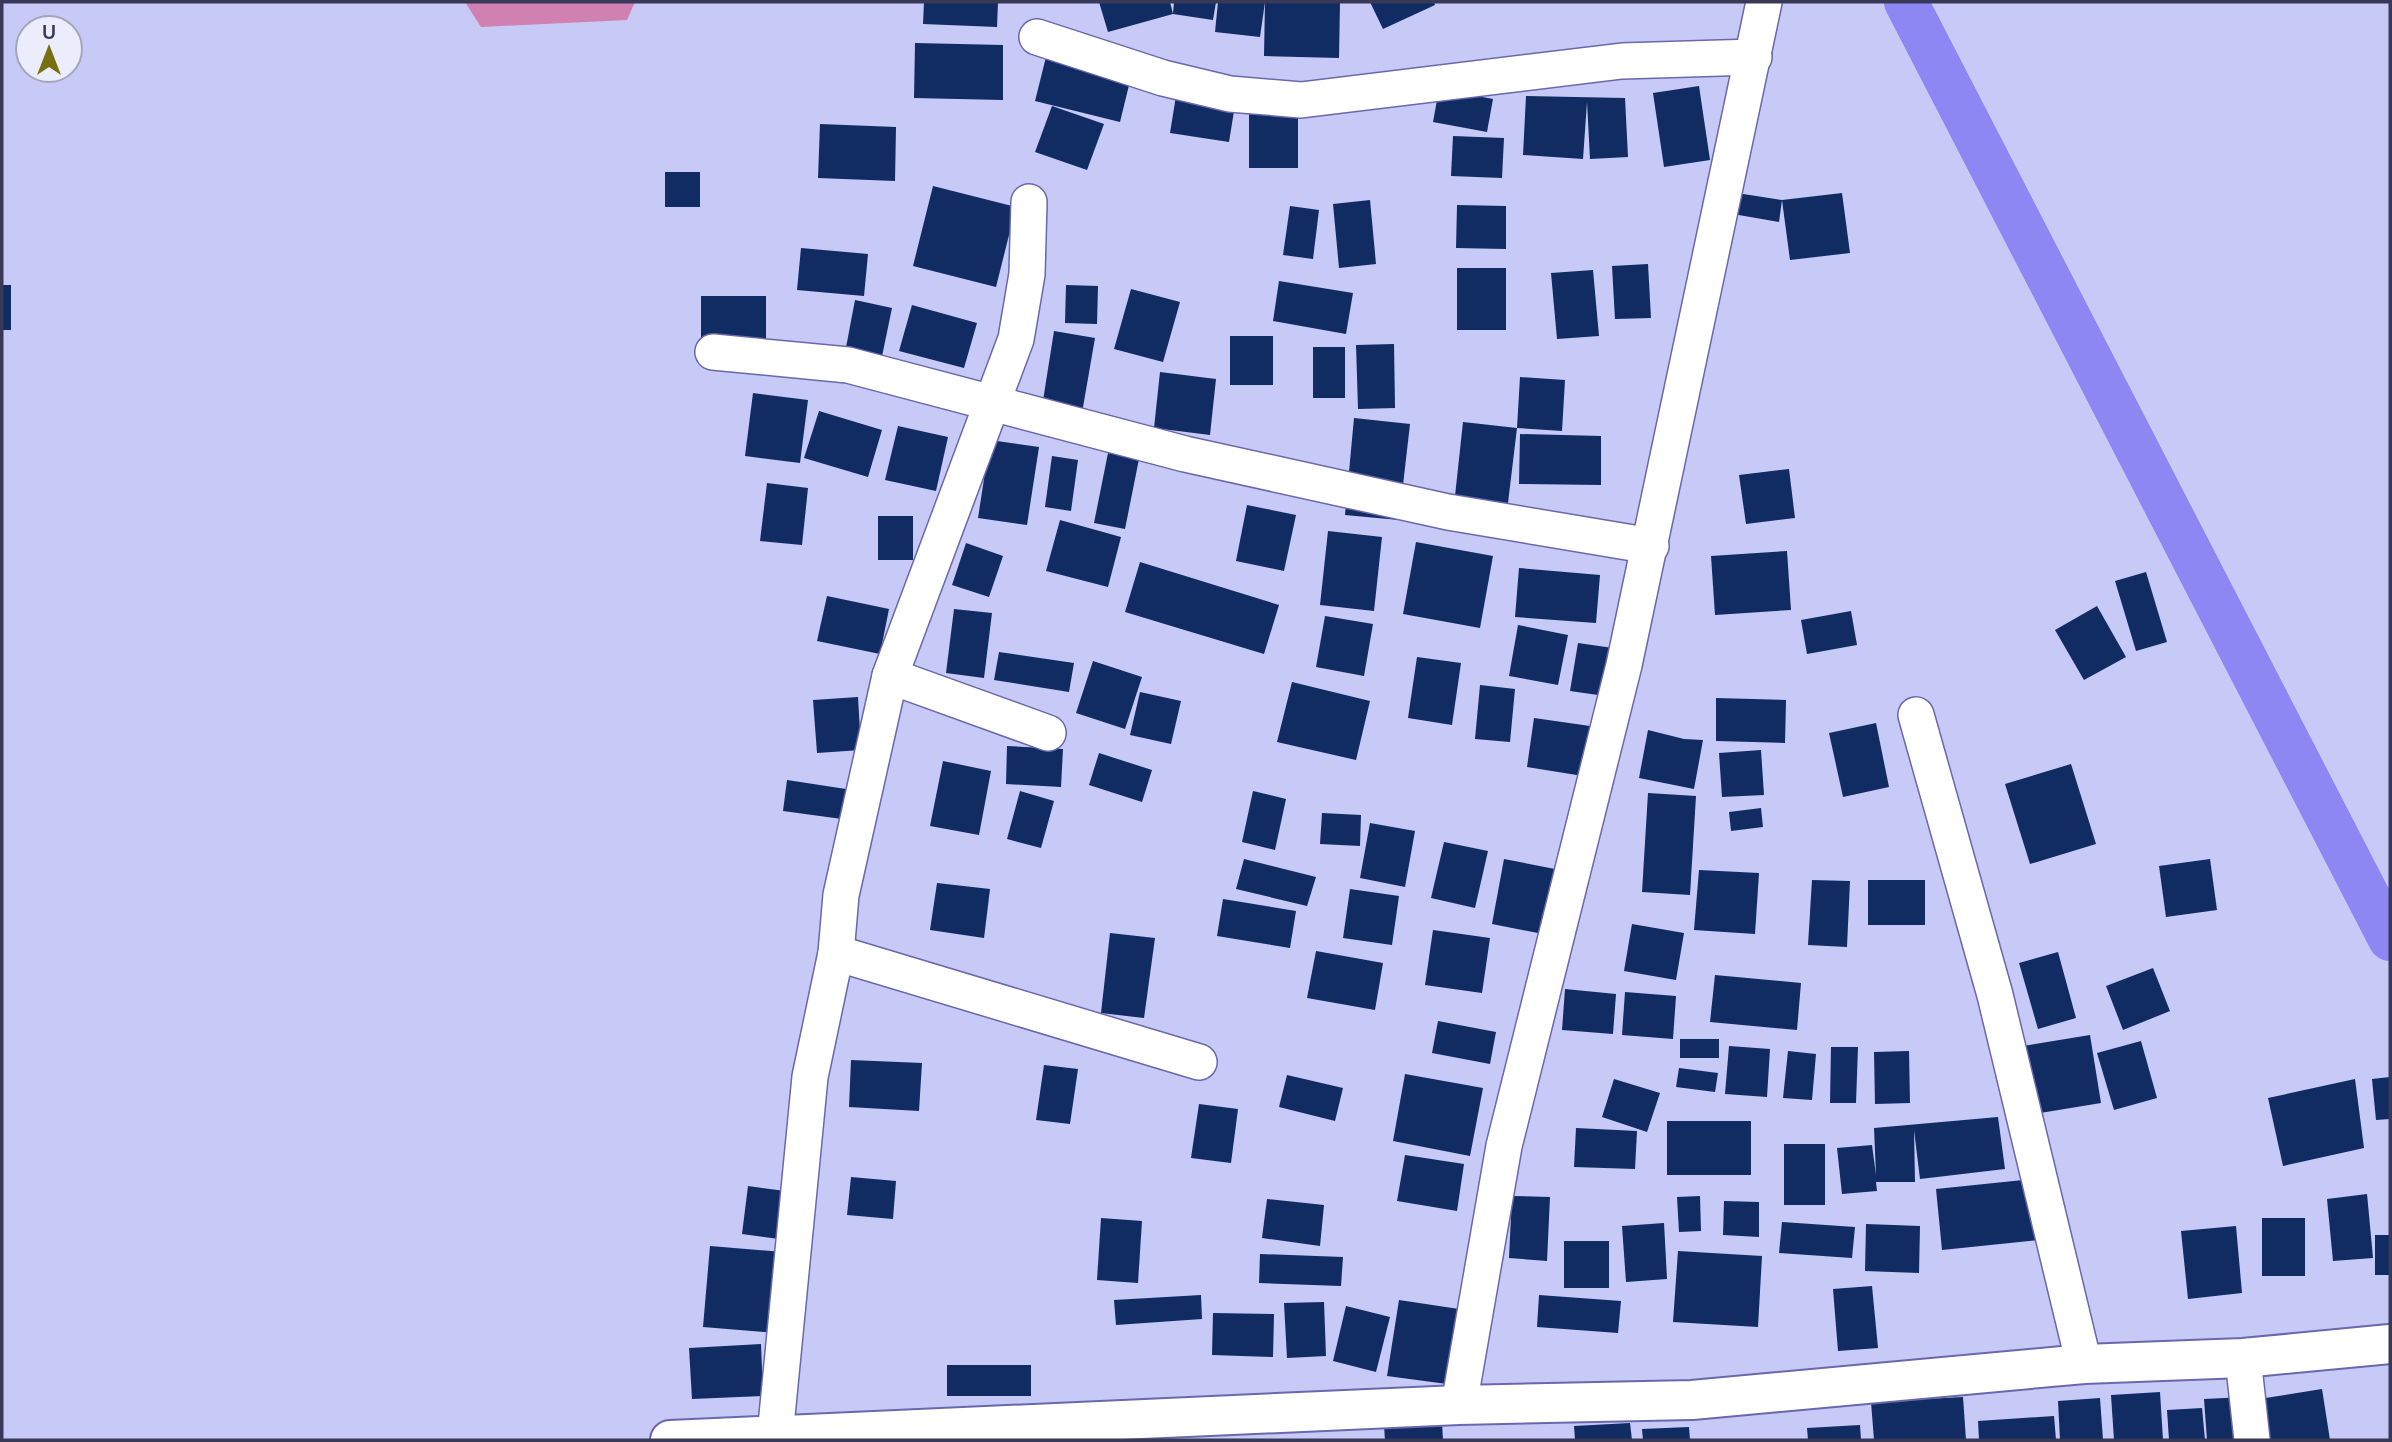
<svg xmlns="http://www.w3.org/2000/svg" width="2392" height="1442" viewBox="0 0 2392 1442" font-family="Lato,sans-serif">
  <rect width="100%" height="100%" fill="#c7c9f6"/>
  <!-- green -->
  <path fill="#d081b1" d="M465 2H635L627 20 481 27Z"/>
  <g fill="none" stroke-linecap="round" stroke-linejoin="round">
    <!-- canal -->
    <path stroke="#8c87f3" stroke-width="44" d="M1906 2 2390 939"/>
  </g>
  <!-- building -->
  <g fill="#112b63">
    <path d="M924 2H998L997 27 923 24Z"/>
    <path d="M1099 2H1170L1173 14 1108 32Z"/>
    <path d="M1174 2H1216L1213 20 1173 14Z"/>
    <path d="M1218 2H1265L1260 37 1215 32Z"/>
    <path d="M1265 2H1340L1339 58 1264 56Z"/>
    <path d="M1370 2H1434L1435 5 1383 29Z"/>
    <path d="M915 43 1003 45V100L914 98Z"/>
    <path d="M1046 57 1131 77 1120 122 1035 101Z"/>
    <path d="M1699 86 1710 160 1664 167 1653 93Z"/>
    <path d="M1439 89 1493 99 1487 132 1433 122Z"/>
    <path d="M1176 96 1235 105 1229 142 1170 133Z"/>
    <path d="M1526 96 1625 98 1628 157 1590 159 1587 102 1583 159 1523 155Z"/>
    <path d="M1052 106 1104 124 1087 170 1035 152Z"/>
    <rect x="1249" y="113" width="49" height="55"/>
    <path d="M820 124 896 127 895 181 818 178Z"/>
    <path d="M1453 136 1504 138 1502 178 1451 176Z"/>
    <rect x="665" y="172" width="35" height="35"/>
    <path d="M933 186 1016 207 996 287 913 266Z"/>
    <path d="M1737 193 1782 200 1779 222 1733 214Z"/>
    <path d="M1842 193 1850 253 1790 260 1782 200Z"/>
    <path d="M1370 200 1376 264 1339 268 1333 204Z"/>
    <path d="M1457 205 1506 206V249L1456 248Z"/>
    <path d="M1290 206 1319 210 1313 259 1283 255Z"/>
    <path d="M801 248 868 254 864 296 797 290Z"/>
    <path d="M1648 264 1651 318 1615 319 1612 266Z"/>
    <rect x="1457" y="268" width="49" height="62"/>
    <path d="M1593 270 1599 336 1557 339 1551 273Z"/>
    <path d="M1279 281 1353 293 1346 334 1273 321Z"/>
    <rect x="2" y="285" width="9" height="45"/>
    <path d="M1066 285 1098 286 1097 324 1065 323Z"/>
    <path d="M1131 289 1180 302 1163 362 1114 349Z"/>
    <rect x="701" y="296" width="65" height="49"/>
    <path d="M855 300 892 308 880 366 844 358Z"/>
    <path d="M912 305 977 323 964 368 899 351Z"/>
    <path d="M1054 331 1095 338 1082 413 1042 407Z"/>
    <rect x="1230" y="336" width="43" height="49"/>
    <path d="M1394 344 1395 408 1358 409 1356 345Z"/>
    <rect x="1313" y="347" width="32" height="51"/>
    <path d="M1160 372 1216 379 1210 435 1154 428Z"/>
    <path d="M1520 377 1565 380 1562 431 1517 428 1508 503 1455 496 1463 422 1517 428Z"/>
    <path d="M753 393 808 400 800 463 745 456Z"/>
    <path d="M819 411 882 430 868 477 804 458Z"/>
    <path d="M1354 418 1410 424 1399 520 1345 515Z"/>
    <path d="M898 426 948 437 936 491 885 480Z"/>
    <path d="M1520 434 1601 436V485L1519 484Z"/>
    <path d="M990 440 1039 447 1027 525 978 518Z"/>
    <path d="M1108 453 1139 459 1125 529 1094 523Z"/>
    <path d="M1052 456 1078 460 1071 511 1045 507Z"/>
    <path d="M1789 469 1795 518 1746 524 1739 475Z"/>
    <path d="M767 483 808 488 802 545 760 541Z"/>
    <path d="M1247 505 1296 515 1284 571 1236 561Z"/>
    <rect x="878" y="516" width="35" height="44"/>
    <path d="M1060 520 1121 537 1108 587 1046 571Z"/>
    <path d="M1328 531 1382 537 1374 611 1320 605Z"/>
    <path d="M1416 542 1493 556 1480 628 1403 614Z"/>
    <path d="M966 543 1003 556 989 597 952 585Z"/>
    <path d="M1787 551 1791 610 1715 615 1711 556Z"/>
    <path d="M1140 562 1279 605 1264 654 1125 612Z"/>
    <path d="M1519 568 1600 575 1596 623 1515 617Z"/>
    <path d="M2146 572 2167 642 2136 651 2115 581Z"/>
    <path d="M827 596 889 609 880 654 817 641Z"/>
    <path d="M2097 606 2126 657 2084 680 2055 630Z"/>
    <path d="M954 609 992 613 984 678 946 673Z"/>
    <path d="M1851 611 1857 645 1807 654 1801 620Z"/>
    <path d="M1325 616 1373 624 1364 676 1316 667Z"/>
    <path d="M1518 625 1568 635 1558 685 1509 676Z"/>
    <path d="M1578 643 1620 649 1612 697 1570 691Z"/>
    <path d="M999 652 1074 663 1069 692 994 680Z"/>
    <path d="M1417 657 1461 663 1452 725 1408 718Z"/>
    <path d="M1093 661 1142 677 1125 729 1076 713Z"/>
    <path d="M1292 682 1370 701 1356 760 1277 742Z"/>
    <path d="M1480 685 1515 689 1510 742 1475 739Z"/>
    <path d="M1140 692 1181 701 1171 744 1130 735Z"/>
    <path d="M858 697 861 750 817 753 813 700Z"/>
    <path d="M1716 698 1786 700 1785 743 1716 741Z"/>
    <path d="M1534 718 1590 726 1583 776 1527 767Z"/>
    <path d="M1876 723 1889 787 1843 797 1829 733Z"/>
    <path d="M1648 730 1684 739 1703 740 1694 789 1639 778Z"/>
    <path d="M1007 746 1063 749 1061 787 1006 784Z"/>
    <path d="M1761 750 1764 795 1722 797 1719 753Z"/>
    <path d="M1099 753 1152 770 1142 802 1089 785Z"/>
    <path d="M943 761 991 771 979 835 930 826Z"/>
    <path d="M2071 764 2096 844 2030 864 2005 784Z"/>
    <path d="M787 780 846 789 842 819 783 811Z"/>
    <path d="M1020 791 1054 801 1041 848 1007 839Z"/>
    <path d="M1253 791 1286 799 1275 850 1242 842Z"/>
    <path d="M1648 793 1696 796 1690 895 1642 892Z"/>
    <path d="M1761 808 1763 827 1731 831 1729 812Z"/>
    <path d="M1322 813 1361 815 1360 846 1320 844Z"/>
    <path d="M1370 823 1415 831 1405 887 1360 878Z"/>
    <path d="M1444 842 1488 851 1475 908 1431 898Z"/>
    <path d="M1244 859 1316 877 1307 906 1236 889Z"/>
    <path d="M1504 859 1555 869 1543 934 1492 924Z"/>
    <path d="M2210 859 2217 910 2166 917 2159 866Z"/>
    <path d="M1699 870 1759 873 1755 934 1694 930Z"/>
    <path d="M1812 880 1850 881 1847 947 1808 945Z"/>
    <rect x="1868" y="880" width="57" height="45"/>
    <path d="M937 883 990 889 984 938 930 930Z"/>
    <path d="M1350 889 1399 896 1392 945 1343 938Z"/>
    <path d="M1223 899 1296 911 1290 948 1217 936Z"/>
    <path d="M1632 924 1684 933 1676 980 1624 971Z"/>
    <path d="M1433 930 1490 938 1482 993 1425 985Z"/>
    <path d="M1110 933 1155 938 1144 1018 1101 1013Z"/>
    <path d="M1316 951 1383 963 1375 1010 1307 998Z"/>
    <path d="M2058 952 2076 1018 2038 1029 2019 963Z"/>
    <path d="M2153 968 2170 1011 2123 1030 2106 986Z"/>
    <path d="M1715 975 1801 983 1797 1030 1710 1022Z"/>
    <path d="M1565 989 1616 994 1613 1034 1562 1030Z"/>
    <path d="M1625 992 1676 996 1673 1039 1622 1035Z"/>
    <path d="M1438 1021 1496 1032 1490 1064 1432 1053Z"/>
    <path d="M2090 1035 2101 1103 2034 1114 2023 1046Z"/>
    <rect x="1680" y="1039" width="39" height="19"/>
    <path d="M2141 1041 2157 1098 2114 1110 2097 1053Z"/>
    <path d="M1729 1046 1770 1049 1767 1097 1725 1094Z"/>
    <path d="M1831 1047H1858L1856 1103H1830Z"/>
    <path d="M1788 1051 1816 1054 1812 1100 1783 1098Z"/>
    <path d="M1909 1051 1910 1103 1875 1104 1874 1052Z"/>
    <path d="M851 1060 922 1063 919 1111 849 1107Z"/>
    <path d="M1044 1065 1078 1069 1070 1124 1036 1120Z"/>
    <path d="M1679 1068 1718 1073 1715 1092 1676 1087Z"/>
    <path d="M1405 1074 1483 1088 1470 1156 1393 1141Z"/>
    <path d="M1287 1075 1343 1088 1335 1121 1279 1107Z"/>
    <path d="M2390 1077V1119L2376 1120 2372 1079Z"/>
    <path d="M1614 1079 1660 1093 1647 1132 1602 1117Z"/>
    <path d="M2355 1079 2364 1148 2283 1166 2268 1098Z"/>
    <path d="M1199 1104 1238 1109 1231 1163 1191 1158Z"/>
    <path d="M1998 1117 2005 1169 1920 1179 1914 1130 1915 1182H1876L1877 1191 1842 1194 1837 1148 1872 1145 1876 1175 1874 1128Z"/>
    <rect x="1667" y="1121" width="84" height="54"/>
    <path d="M1576 1128 1637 1131 1635 1169 1574 1167Z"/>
    <rect x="1784" y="1144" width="41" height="61"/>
    <path d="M1405 1155 1464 1164 1457 1211 1397 1201Z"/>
    <path d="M851 1177 896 1181 893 1219 847 1215Z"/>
    <path d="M2033 1179 2039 1240 1942 1250 1936 1189Z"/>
    <path d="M748 1186 785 1191 779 1239 742 1234Z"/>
    <path d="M2367 1194 2373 1258 2333 1261 2327 1199Z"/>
    <path d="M1512 1196 1550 1197 1547 1261 1509 1258Z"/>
    <path d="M1700 1196 1701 1231 1679 1232 1677 1197Z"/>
    <path d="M1267 1199 1324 1205 1320 1246 1262 1238Z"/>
    <path d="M1724 1201 1759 1202V1237L1723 1235Z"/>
    <path d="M1101 1218 1142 1221 1138 1283 1097 1280Z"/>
    <rect x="2262" y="1218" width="43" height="58"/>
    <path d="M1782 1222 1855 1227 1852 1258 1779 1253Z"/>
    <path d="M1664 1223 1667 1279 1626 1282 1622 1226Z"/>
    <path d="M1866 1224 1920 1226 1919 1273 1865 1271Z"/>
    <path d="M2236 1226 2242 1293 2188 1299 2181 1231Z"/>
    <rect x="2375" y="1235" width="15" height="40"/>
    <rect x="1564" y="1241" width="45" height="47"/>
    <path d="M710 1246 783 1252 776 1333 703 1327Z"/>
    <path d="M1678 1251 1762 1256 1758 1327 1673 1322Z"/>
    <path d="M1260 1254 1343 1257 1341 1286 1259 1283Z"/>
    <path d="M1872 1286 1878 1348 1838 1351 1833 1289Z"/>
    <path d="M1201 1295 1202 1319 1116 1325 1114 1300Z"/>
    <path d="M1539 1295 1621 1301 1618 1333 1537 1327Z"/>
    <path d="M1399 1300 1459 1309 1447 1384 1387 1376Z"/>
    <path d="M1324 1302 1326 1356 1287 1358 1284 1303Z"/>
    <path d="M1346 1306 1390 1317 1376 1372 1333 1361Z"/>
    <path d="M1213 1313 1274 1314 1273 1357 1212 1355Z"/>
    <path d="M761 1344 763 1396 692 1399 689 1348Z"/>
    <rect x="947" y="1365" width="84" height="31"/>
    <path d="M2322 1389 2330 1440H2260L2253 1400Z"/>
    <path d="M2160 1392 2163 1440H2114L2111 1395Z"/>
    <path d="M1963 1397 1966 1440H1874L1871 1402Z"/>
    <path d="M2245 1397 2247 1440H2207L2204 1399Z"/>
    <path d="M2100 1398 2103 1440H2060L2058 1401Z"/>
    <path d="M2202 1408 2205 1440H2169L2167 1410Z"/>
    <path d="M2054 1416 2056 1440H1979L1978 1421Z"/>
    <path d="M1442 1423 1443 1440H1385L1384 1426Z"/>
    <path d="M1630 1423 1632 1440H1575L1574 1426Z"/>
    <path d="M1860 1425 1861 1440H1808L1807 1428Z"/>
    <path d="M1689 1427 1690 1440H1643L1642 1429Z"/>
  </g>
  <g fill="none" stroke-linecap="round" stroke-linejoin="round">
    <!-- street casing -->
    <g stroke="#6968ac" stroke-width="38">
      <g id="street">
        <path d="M1037 37 1163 78 1230 94 1301 100 1622 61 1754 57"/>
        <path d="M713 352 848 365 1185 454 1448 512 1651 546"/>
        <path d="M890 676 1048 733"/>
        <path d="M1916 715 1995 995 2084 1364"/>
        <path d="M836 953 1199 1062"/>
        <path d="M2243 1358 2252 1440"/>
        <path d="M1459 1405 1504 1146 1624 665 1764 2"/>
        <path d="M775 1436 810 1077 836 953 841 895 890 676 1016 339 1027 274 1029 202"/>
      </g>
    </g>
    <!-- secondary casing -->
    <g stroke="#6968ac" stroke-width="42">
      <path id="secondary" d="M670 1440 1459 1405 1692 1400 2084 1364 2243 1358 2390 1344"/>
    </g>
    <!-- street -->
    <use href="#street" stroke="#fff" stroke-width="35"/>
    <!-- secondary -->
    <use href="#secondary" stroke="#fff" stroke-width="38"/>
  </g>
  <!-- border -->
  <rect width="2392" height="1442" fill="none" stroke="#383857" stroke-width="7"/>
  <!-- north arrow -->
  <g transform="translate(49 49)"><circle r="33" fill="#ecedfc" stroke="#a4a5ba" stroke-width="2"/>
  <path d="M0-5L12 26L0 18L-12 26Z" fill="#786f0e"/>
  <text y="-10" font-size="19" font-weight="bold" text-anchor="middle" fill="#383857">U</text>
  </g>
</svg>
